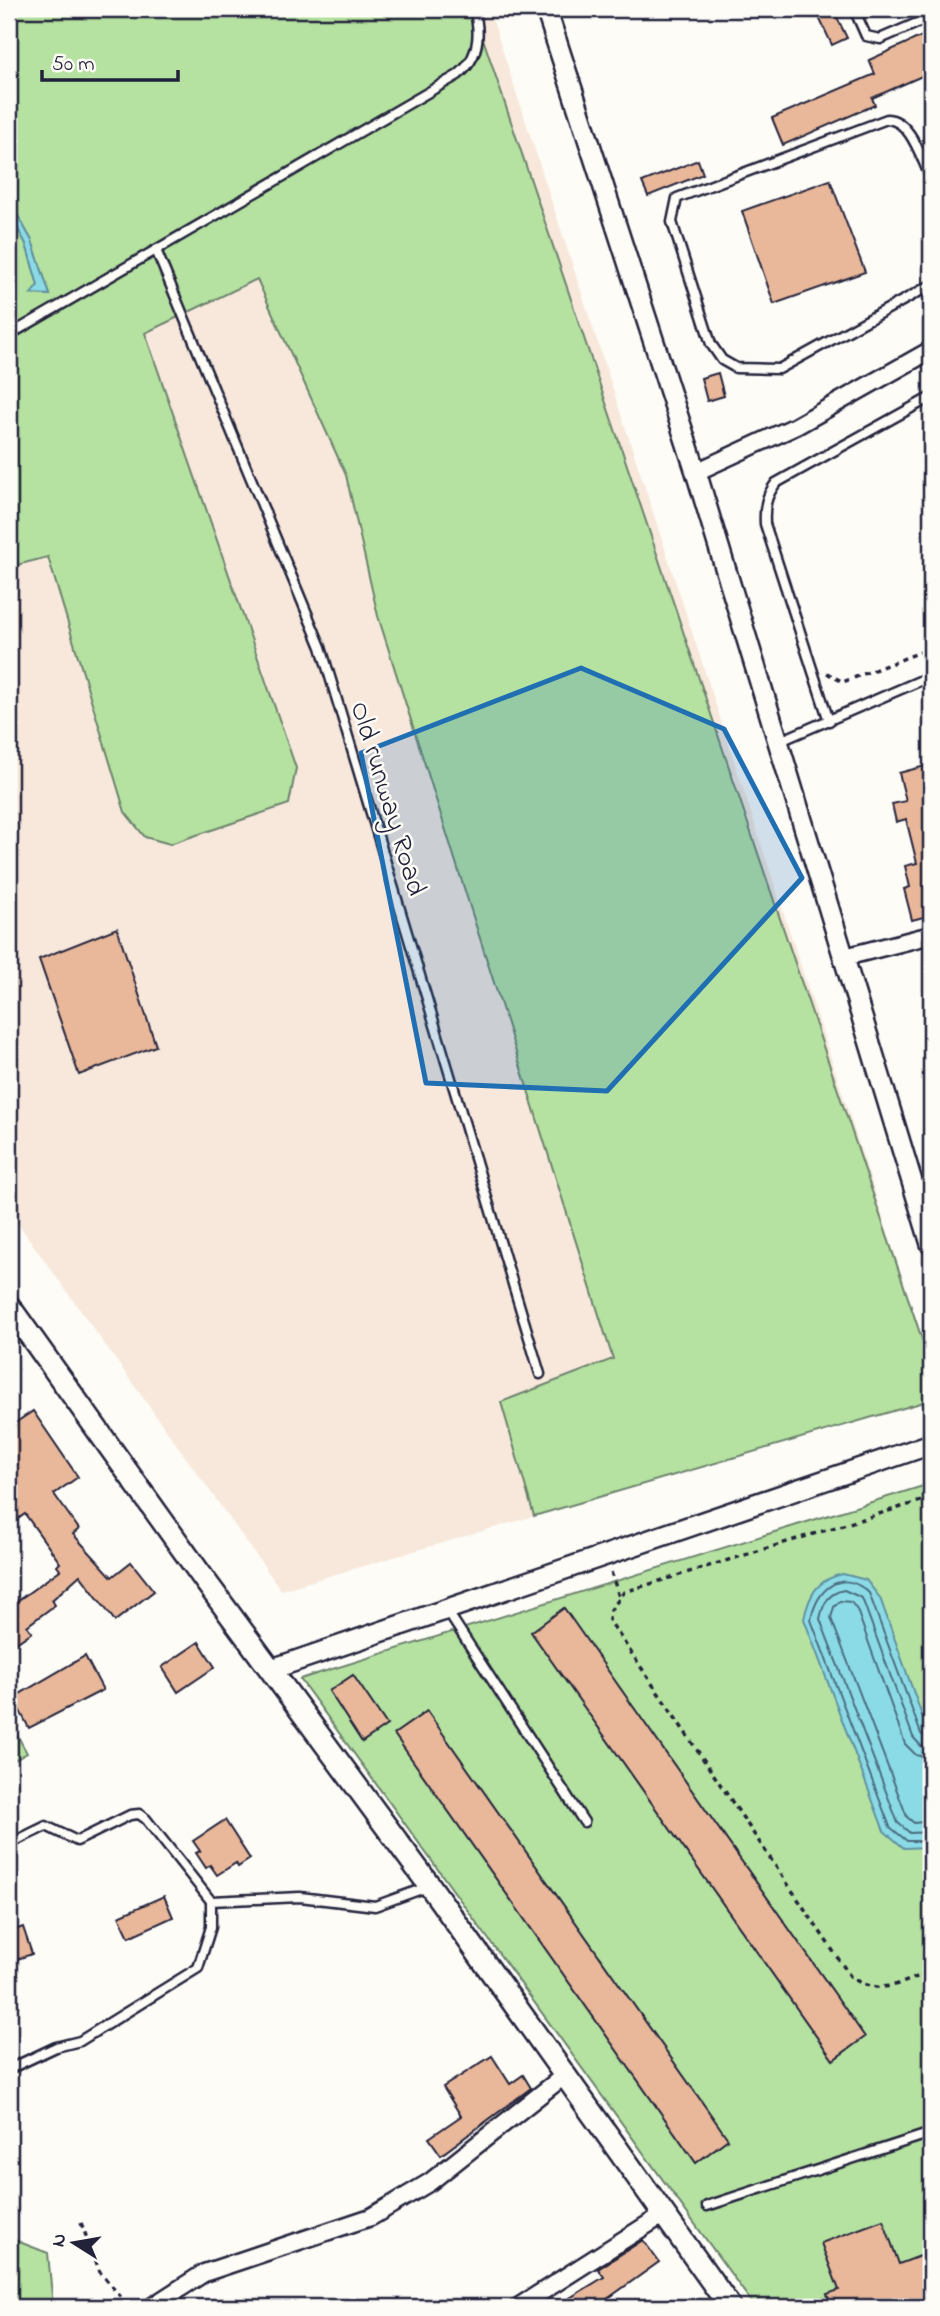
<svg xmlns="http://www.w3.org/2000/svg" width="940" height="2316" viewBox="0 0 940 2316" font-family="'Indie Flower',sans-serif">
  <rect width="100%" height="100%" fill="#fdfcf7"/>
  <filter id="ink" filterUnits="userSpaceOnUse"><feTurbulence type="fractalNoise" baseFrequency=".0143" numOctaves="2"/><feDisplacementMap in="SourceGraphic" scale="14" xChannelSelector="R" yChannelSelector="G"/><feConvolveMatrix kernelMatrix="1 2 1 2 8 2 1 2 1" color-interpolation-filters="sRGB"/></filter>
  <g filter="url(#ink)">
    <!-- built -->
    <path fill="#f7e8db" d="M9 9H489L931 1365V1400L281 1590 9 1211Z"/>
    <!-- green -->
    <g fill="#b5e2a0" stroke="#6c826e" stroke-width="2">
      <path d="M9 9H473L931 1366V1400L534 1516 501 1402 613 1359 378 616 346 475 257 279 145 333 296 768 289 804 170 844 145 837 125 812 48 557 9 567V212L26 244 38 285 32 294 50 295 32 241 9 200Z"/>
      <path d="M923 1486H931V2307H755L300 1679Z"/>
      <path d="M9 1720 27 1753 9 1763Z"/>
      <path d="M9 2238 48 2253 53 2307H9Z"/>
    </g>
    <!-- water -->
    <g fill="#8bdbe6" stroke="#6191a2" stroke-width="2">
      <path d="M9 200 32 241 50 295 31 294 38 285 26 244 9 212Z"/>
      <path d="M843 1574 866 1580 880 1598 931 1741V1847L904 1848 884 1831 804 1619C809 1595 817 1579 843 1574Z"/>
    </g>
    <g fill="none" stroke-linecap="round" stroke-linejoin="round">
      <!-- shore -->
      <g stroke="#4c6c7f" stroke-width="2">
        <path d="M931 1739 921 1734 869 1593C842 1567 816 1589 811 1620L890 1827 907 1841H931"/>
        <path d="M931 1748 921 1746 913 1737 862 1598 844 1590C828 1593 823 1604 820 1619L898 1823 910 1833 931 1832"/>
        <path d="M931 1759 916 1755 905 1744 857 1610 851 1602 840 1601 834 1607 831 1618 907 1817 914 1823 931 1821"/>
      </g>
    </g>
    <!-- building -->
    <g fill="#e9b89a" stroke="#22223b" stroke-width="2">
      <path d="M815 9H833L847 38 832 45Z"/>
      <path d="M931 32V72L872 98 875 105 783 145 772 118 875 74 869 60Z"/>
      <path d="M698 160 703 174 648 196 642 182Z"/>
      <path d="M830 180 865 272 774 304 742 211Z"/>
      <path d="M718 373 724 396 707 401 701 378Z"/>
      <path d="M929 765 931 843 927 845 931 859V915L912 920 904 889 910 887 905 866 917 863 906 819 896 822 892 804 906 801 899 773Z"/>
      <path d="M117 928 156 1046 79 1075 39 959Z"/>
      <path d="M33 1411 78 1477 54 1494 79 1529 73 1534 112 1577 131 1562 154 1591 115 1621 80 1575 52 1600 55 1605 27 1626 32 1632 9 1648V1607L60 1570 57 1566 60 1563 25 1514 15 1521 9 1512V1427Z"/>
      <path d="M564 1608 865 2037 833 2060 531 1632Z"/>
      <path d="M199 1642 215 1667 178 1692 162 1667Z"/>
      <path d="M85 1656 103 1690 29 1728 13 1698Z"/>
      <path d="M353 1675 387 1725 362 1742 329 1691Z"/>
      <path d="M427 1711 728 2139 696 2163 394 1734Z"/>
      <path d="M225 1820 250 1859 238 1867 236 1863 217 1875 210 1865 206 1868 196 1853 200 1851 193 1841Z"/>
      <path d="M164 1896 173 1917 129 1937 119 1916Z"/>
      <path d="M23 1927 32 1954 9 1962V1932Z"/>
      <path d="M492 2056 510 2084 523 2075 531 2088 441 2155 429 2138 461 2116 443 2087Z"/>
      <path d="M883 2220 899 2264 920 2256 931 2289V2307H832L827 2294 839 2290 821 2243Z"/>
      <path d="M643 2240 659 2262 603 2302 606 2307H555L604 2277 598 2269Z"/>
    </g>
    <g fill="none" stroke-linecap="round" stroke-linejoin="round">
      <!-- service casing -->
      <g stroke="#22223b" stroke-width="13">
        <g id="service">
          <path d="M854 9 866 36 880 39 931 17"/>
          <path d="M931 178C921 159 911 120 887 119L677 198 672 222 711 344 722 360 736 368 779 369 931 285"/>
          <path d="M156 250 321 647 540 1374"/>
          <path d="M9 335 458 75C479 58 481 34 474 9"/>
          <path d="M829 721 765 524C764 507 766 496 776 483L931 397"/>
          <path d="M778 742 931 676"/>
          <path d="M446 1609 584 1822"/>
          <path d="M9 1844 46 1826 77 1841 130 1815 139 1814 146 1819 211 1901"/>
          <path d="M9 2069 56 2047 80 2041 198 1968 211 1927V1901L300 1897 375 1906 430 1886"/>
          <path d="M707 2206 931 2133"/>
        </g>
      </g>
      <!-- minor casing -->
      <g stroke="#22223b" stroke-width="21">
        <g id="minor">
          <path d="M696 472 796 426 931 350"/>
          <path d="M845 957 931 935"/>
          <path d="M151 2307 204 2273 371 2217 430 2182 565 2075"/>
          <path d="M518 2307 664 2214"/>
        </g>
      </g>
      <!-- tertiary casing -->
      <g stroke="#22223b" stroke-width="24">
        <g id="tertiary">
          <path d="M546 9 696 472 931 1244"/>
          <path d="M272 1669 931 1444"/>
        </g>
      </g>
      <!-- secondary casing -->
      <g stroke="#22223b" stroke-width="26">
        <path id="secondary" d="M9 1306 206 1582 430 1886 730 2307"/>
      </g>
      <!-- path -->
      <g stroke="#22223b" stroke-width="3.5" stroke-dasharray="5 5" stroke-linecap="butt">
        <path d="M827 673 843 682 931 648"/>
        <path d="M931 1498 624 1592 610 1611 609 1620 850 1976C877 1998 904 1982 931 1971"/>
        <path d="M611 1572 619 1597"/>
        <path d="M81 2223 100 2272 129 2307"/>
      </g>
      <!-- service -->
      <use href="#service" stroke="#fdfcf7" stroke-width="8"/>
      <!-- minor -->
      <use href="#minor" stroke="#fdfcf7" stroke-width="16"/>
      <!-- tertiary -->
      <use href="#tertiary" stroke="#fdfcf7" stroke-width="19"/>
      <!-- secondary -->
      <use href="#secondary" stroke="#fdfcf7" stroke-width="21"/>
    </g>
  </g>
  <!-- marked area -->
  <path fill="#1f6fb2" fill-opacity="0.2" stroke="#1f6fb2" stroke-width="5" stroke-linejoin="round" d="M581 668 724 729 802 878 607 1091 426 1083 361 753Z"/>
  <g text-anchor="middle" stroke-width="5" stroke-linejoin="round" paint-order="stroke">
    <!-- street labels -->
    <g font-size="28" fill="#22223b" stroke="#fdfcf7">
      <text transform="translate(390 798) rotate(73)" y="10">Old runway Road</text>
    </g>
  </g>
  <!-- margin -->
  <rect width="940" height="2316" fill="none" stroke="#fdfcf7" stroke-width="35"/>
  <rect x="18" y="18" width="905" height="2281" fill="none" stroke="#22223b" stroke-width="2.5" filter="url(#ink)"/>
  <!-- north arrow -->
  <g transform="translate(74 2243) rotate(281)" stroke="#fdfcf7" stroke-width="5" paint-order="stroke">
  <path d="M0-5L12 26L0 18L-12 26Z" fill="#22223b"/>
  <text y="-10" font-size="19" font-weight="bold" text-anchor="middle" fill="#22223b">N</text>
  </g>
  <!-- scale -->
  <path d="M42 70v10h136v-10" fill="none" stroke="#22223b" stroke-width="3.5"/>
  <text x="52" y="70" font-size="21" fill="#22223b" stroke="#fdfcf7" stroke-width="5" paint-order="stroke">50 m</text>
</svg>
